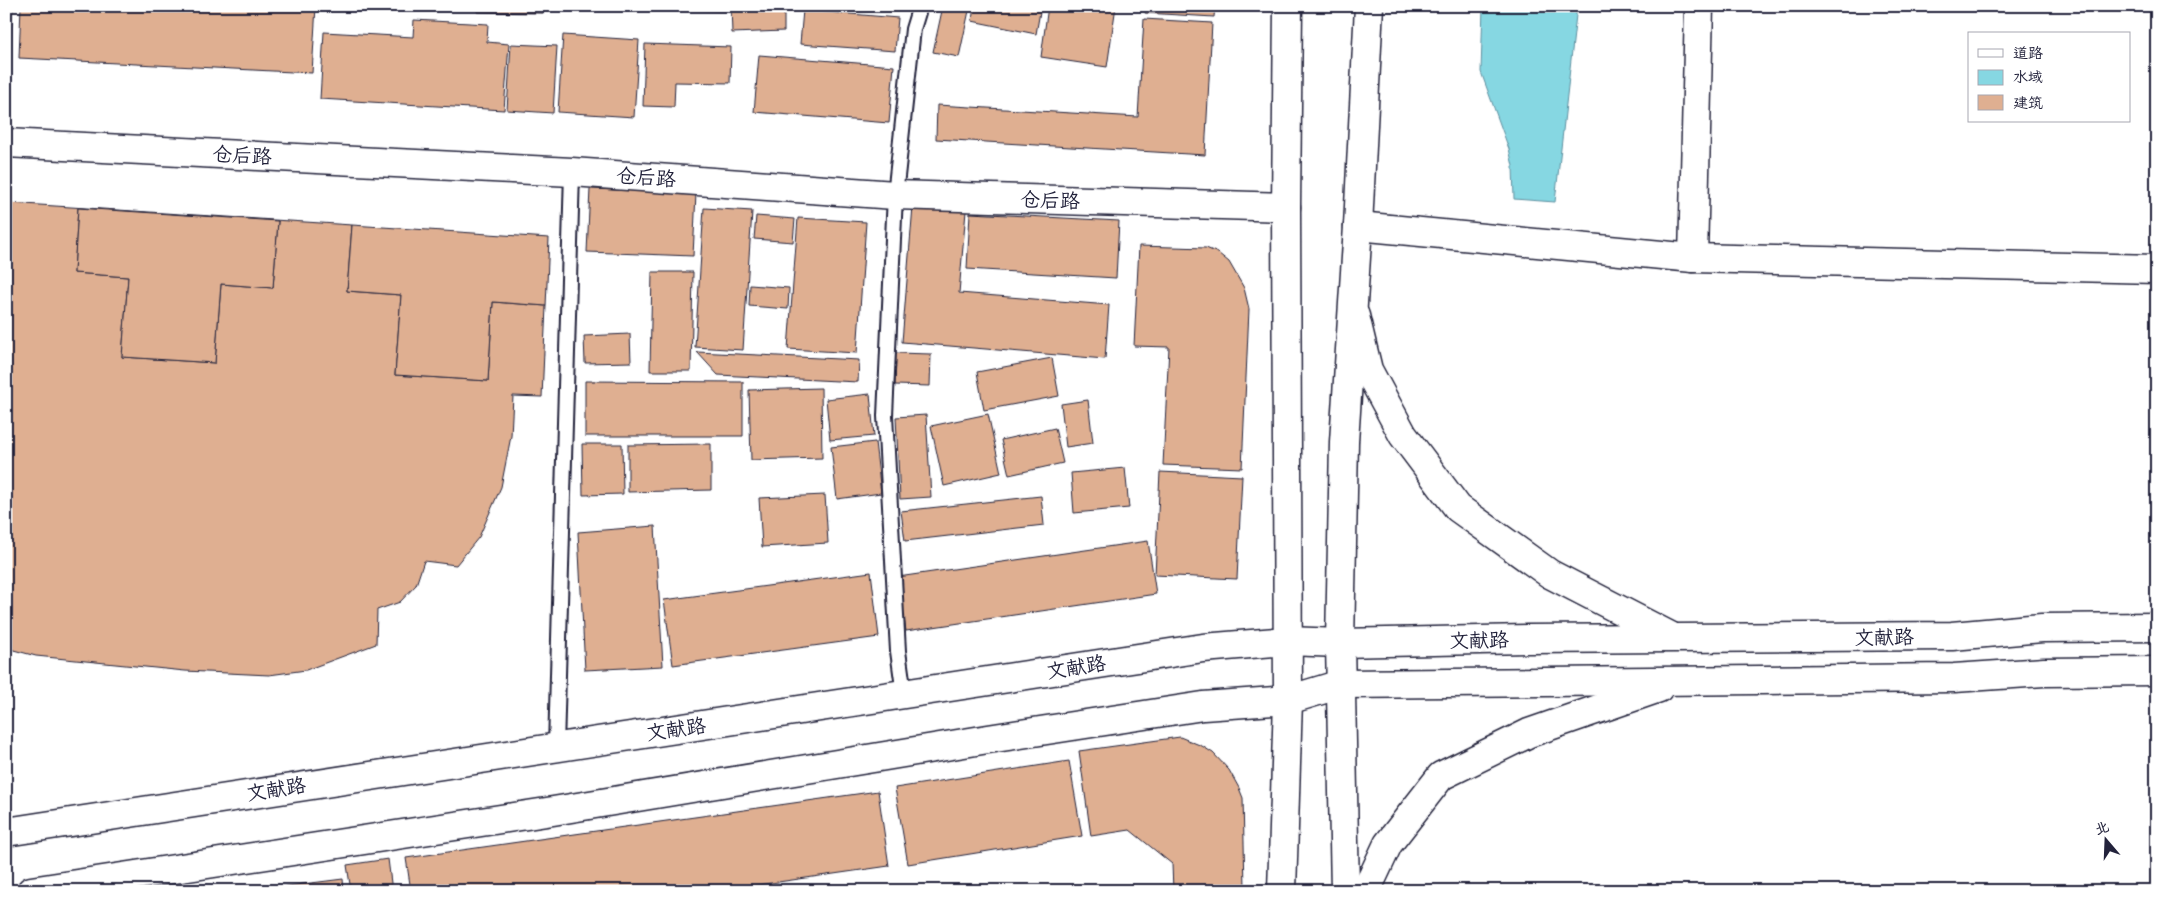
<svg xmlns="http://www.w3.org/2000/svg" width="2163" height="897" viewBox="0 0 2163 897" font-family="Caveat,'LXGW WenKai TC',sans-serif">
  <rect width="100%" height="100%" fill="#fff"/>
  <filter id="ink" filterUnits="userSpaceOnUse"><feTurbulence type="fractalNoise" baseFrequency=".02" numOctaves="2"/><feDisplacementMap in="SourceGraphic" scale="10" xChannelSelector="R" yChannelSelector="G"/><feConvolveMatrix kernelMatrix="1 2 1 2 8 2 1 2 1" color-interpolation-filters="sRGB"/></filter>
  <g filter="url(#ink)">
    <!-- water -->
    <path fill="#86d7e2" stroke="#5e8f9f" d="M1483 6H1577L1555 202 1514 199 1513 166 1509 149 1481 72Z"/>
    <!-- building -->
    <g fill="#dfaf91" stroke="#22223b" fill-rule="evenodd">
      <path d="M6 6H13L9 64H6Z"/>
      <path d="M21 6H316L312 73 19 58Z"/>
      <path d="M477 6H543V13L477 12Z"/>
      <path d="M676 6H726V11L676 10Z"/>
      <path d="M731 6H784V31L732 33Z"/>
      <path d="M943 6H970L959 57 933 52Z"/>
      <path d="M974 6H1041L1036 34 972 21Z"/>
      <path d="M1048 6H1116L1107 67 1041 57Z"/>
      <path d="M1145 6H1215L1214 17 1145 13Z"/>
      <path d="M803 10 898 18 895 51 800 44Z"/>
      <path d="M1144 19 1212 23 1205 155 936 139 937 105 1138 117Z"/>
      <path d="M414 20 488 24 487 42 509 44 504 110 320 99 324 32 413 37Z"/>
      <path d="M563 35 639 40 634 117 558 112Z"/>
      <path d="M511 44 557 46 553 113 507 110Z"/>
      <path d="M645 44 731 47 730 83 675 82 674 107 643 106Z"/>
      <path d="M759 55 894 66 889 123 754 112Z"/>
      <path d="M590 189 696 193 693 256 587 252Z"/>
      <path d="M8 203 352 225 347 291 401 295 395 375 488 381 493 302 546 306 542 397 513 396 511 436 501 487 479 537 456 565 424 561 416 585 400 602 377 610 376 644 306 670 269 675 185 671 36 656 6 648ZM78 208 278 221 273 288 221 284 215 363 122 357 128 277 74 273Z"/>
      <path d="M913 206 966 211 959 293 1109 305 1105 359 902 342Z"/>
      <path d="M78 208 278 221 273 288 221 284 215 363 122 357 128 277 74 273Z"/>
      <path d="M704 208 752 211 743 350 695 347Z"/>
      <path d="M970 213 1119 221 1116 278 967 269Z"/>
      <path d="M756 216 795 219 793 242 754 239Z"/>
      <path d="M798 218 866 222 857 353 788 349Z"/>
      <path d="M352 225 549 238 546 306 493 302 488 381 395 375 401 295 347 291Z"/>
      <path d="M1139 246 1206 248 1218 253 1229 262 1244 288 1249 309 1242 468 1163 465 1169 347 1134 346Z"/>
      <path d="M652 272H693L691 371H650Z"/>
      <path d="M750 285 789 288 788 309 749 306Z"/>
      <path d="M630 334 631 362 585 363 584 336Z"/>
      <path d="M697 352 859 360 858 382 718 375Z"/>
      <path d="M896 353 931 354 930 386 895 385Z"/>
      <path d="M1052 358 1059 396 984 410 977 372Z"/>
      <path d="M585 381 743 382V436H585Z"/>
      <path d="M821 388 822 458 751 460 749 390Z"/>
      <path d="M870 394 874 436 830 440 826 399Z"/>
      <path d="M1088 400 1093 443 1066 447 1061 404Z"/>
      <path d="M988 414 1001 473 944 486 931 426Z"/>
      <path d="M926 415 931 497 900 499 896 417Z"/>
      <path d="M1055 428 1063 463 1009 475 1001 440Z"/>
      <path d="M875 442 881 493 837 499 831 447Z"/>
      <path d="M582 444H622L623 494 583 495Z"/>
      <path d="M711 444V490L628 492V445Z"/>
      <path d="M1125 468 1129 508 1074 513 1071 473Z"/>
      <path d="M1160 472 1242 476 1237 579 1155 575Z"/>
      <path d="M825 495 828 543 762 547 759 498Z"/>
      <path d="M1041 496 1044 525 905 541 901 511Z"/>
      <path d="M655 526 663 666 585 670 578 532Z"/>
      <path d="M1148 541 1156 594 906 631 898 577Z"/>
      <path d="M871 572 879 637 673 665 664 600Z"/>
      <path d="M1180 737 1202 746 1213 753 1229 770 1239 788 1243 798 1245 888 1173 891 1172 864 1130 830 1091 836 1079 751Z"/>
      <path d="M1069 761 1082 836 908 864 895 788Z"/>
      <path d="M878 791 889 866 716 891H411L406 858Z"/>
      <path d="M388 859 392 891H351L347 865Z"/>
      <path d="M343 879 344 891H248Z"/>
    </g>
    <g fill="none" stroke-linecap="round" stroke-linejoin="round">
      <!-- lane casing -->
      <g stroke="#22223b" stroke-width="18">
        <g id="lane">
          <path d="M904 694 898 651 885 416 895 195 913 29 920 6"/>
          <path d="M556 747 572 172"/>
        </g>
      </g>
      <!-- street casing -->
      <g stroke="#22223b" stroke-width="31">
        <g id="street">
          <path d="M6 143 572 172 895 195 1286 207"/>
          <path d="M1358 226 1693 258 2157 269"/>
          <path d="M1693 258 1699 6"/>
        </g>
      </g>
      <!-- secondary casing -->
      <g stroke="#22223b" stroke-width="31">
        <g id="secondary">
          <path d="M1355 316 1368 370 1403 435 1458 508 1550 574 1670 636"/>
          <path d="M6 832 1203 648 1287 641 1340 643 1527 639 1952 636 2042 628 2157 627"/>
          <path d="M31 891 553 811 988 739 1203 706 1288 700 1341 684 1954 678 2044 672 2157 671"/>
          <path d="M1366 891 1388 844 1441 776 1529 733 1659 688"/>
        </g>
      </g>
      <!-- highway casing -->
      <g stroke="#22223b" stroke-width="31">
        <g id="highway">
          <path d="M1282 891 1288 700 1286 207 1288 6"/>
          <path d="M1345 891 1340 643 1344 442 1358 226 1369 6"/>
        </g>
      </g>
      <!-- lane -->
      <use href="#lane" stroke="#fff" stroke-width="14"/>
      <!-- street -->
      <use href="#street" stroke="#fff" stroke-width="28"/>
      <!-- secondary -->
      <use href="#secondary" stroke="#fff" stroke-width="28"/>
      <!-- highway -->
      <use href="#highway" stroke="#fff" stroke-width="28"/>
    </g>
  </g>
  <g text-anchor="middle" stroke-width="5" stroke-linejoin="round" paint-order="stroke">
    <!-- street labels -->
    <g font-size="20" fill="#22223b" stroke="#fff">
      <text transform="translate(242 155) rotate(3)" y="7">仓后路</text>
      <text transform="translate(646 177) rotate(4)" y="7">仓后路</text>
      <text transform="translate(1050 200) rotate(2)" y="7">仓后路</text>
      <text transform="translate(1884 637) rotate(-1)" y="7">文献路</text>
      <text transform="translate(1479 640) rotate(-1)" y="7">文献路</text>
      <text transform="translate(1076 667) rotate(-9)" y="7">文献路</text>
      <text transform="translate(676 729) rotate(-8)" y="7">文献路</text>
      <text transform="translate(276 789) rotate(-9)" y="7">文献路</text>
    </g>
  </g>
  <!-- margin -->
  <rect width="2163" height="897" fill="none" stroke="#fff" stroke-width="25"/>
  <rect x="12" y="12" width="2138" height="872" fill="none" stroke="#22223b" stroke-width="2" filter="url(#ink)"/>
  <!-- legend -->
  <rect x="1968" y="32" width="162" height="90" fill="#ffffff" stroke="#a7a7b1"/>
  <rect x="1978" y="49" width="25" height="8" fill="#ffffff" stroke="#a7a7b1"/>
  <text x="2013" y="58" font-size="15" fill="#22223b">道路</text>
  <rect x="1978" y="70" width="25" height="15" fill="#86d7e2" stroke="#a7a7b1"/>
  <text x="2013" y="82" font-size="15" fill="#22223b">水域</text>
  <rect x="1978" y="95" width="25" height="15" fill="#dfaf91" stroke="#a7a7b1"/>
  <text x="2013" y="108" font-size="15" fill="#22223b">建筑</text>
  <!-- north arrow -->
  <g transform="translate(2106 840) rotate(341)" stroke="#ffffff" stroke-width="4" paint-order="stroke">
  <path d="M0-4L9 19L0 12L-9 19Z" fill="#22223b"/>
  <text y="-8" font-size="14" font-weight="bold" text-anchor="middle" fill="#22223b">北</text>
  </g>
</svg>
